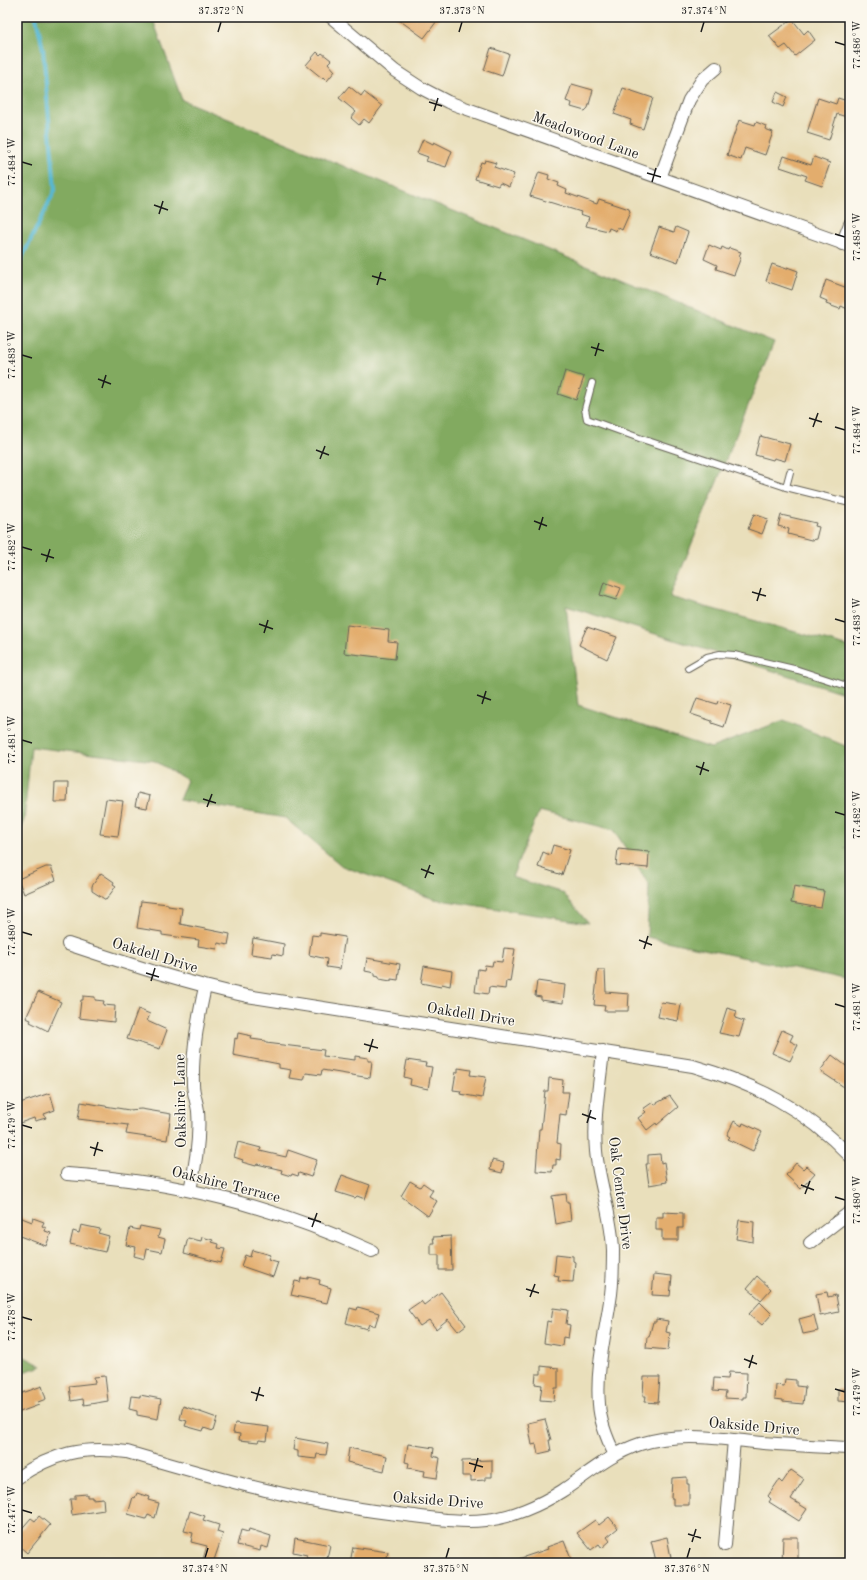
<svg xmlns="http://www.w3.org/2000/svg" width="867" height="1580" viewBox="0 0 867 1580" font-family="'Old Standard TT',serif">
  <rect width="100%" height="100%" fill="#fbf7ec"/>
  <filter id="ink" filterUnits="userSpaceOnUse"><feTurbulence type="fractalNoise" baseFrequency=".025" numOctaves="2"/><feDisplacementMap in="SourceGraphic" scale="8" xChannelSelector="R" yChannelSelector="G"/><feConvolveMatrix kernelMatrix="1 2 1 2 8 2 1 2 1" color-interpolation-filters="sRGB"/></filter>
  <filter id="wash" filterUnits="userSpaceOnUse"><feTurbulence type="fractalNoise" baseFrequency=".012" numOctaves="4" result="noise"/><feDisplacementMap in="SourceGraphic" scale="16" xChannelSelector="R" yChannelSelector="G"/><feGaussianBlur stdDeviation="0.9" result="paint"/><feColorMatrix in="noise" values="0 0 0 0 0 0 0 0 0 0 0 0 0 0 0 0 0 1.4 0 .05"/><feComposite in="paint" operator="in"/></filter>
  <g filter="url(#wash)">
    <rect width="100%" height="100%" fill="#e9dfbb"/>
    <!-- forest -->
    <g fill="#82aa60" stroke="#4f633e">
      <path d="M17 17H152L182 100 774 342 670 597 850 647V695L566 606 578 705 711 748 784 720 850 748V846L844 848 850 851V980L647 937 649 885 614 830 539 811 512 877 563 893 588 923 434 899 342 866 285 818 179 800 187 780 155 761 31 747 24 820 17 837Z"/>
      <path d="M17 1353 42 1366 17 1374Z"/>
    </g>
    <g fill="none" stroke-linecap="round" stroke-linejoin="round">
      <!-- stream -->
      <path stroke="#55b8d4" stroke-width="4" d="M17 268 55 190 43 49 36 17"/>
    </g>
    <g id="blocks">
      <!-- building -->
      <g fill="#e3ad6d">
        <path d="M395 17H440L424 38Z"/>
        <path d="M792 19 804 34 808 30 815 40 795 56 786 45 780 49 769 36Z"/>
        <path d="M491 48 509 54 502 76 484 70Z"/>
        <path d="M317 52 320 55 322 53 331 60 328 63 335 71 327 81 323 77 322 78 306 65Z"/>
        <path d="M572 84 593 90 588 108 585 111 571 107 572 103 566 101Z"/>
        <path d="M349 86 361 96 364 92 382 106 369 123 364 119 359 125 351 118 356 112 339 98Z"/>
        <path d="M623 88 653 98 643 129 630 124 631 120 614 114Z"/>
        <path d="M777 92 787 97 783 107 773 102Z"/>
        <path d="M818 98 836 104 838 98 850 102V118L837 114 829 140 807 133Z"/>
        <path d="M739 120 755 125 756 122 766 126 765 129 773 132 765 155 745 148 741 160 727 155Z"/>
        <path d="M423 139 433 144 434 142 452 151 446 167 426 161 428 157 417 153Z"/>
        <path d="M784 156 811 165 814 157 830 163 822 186 805 180 807 176 780 167Z"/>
        <path d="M485 160 496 163 494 167 514 174 509 187 500 183 498 186 475 179 481 162 484 163Z"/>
        <path d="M539 172 549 175 548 179 559 183 558 186 567 190 566 193 597 204 599 199 629 209 630 212 622 230 617 227 616 231 609 228 608 231 586 226 589 217 580 214 581 212 530 196Z"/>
        <path d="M659 227 674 232 676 227 688 232 678 262 650 252Z"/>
        <path d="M709 245 721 250 722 247 728 250 729 248 741 252 739 256 741 257 734 275 716 269 717 265 704 259Z"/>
        <path d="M772 264 787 269V267L798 271 792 290 766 281Z"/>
        <path d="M826 280 850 289V310L841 306 840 309 826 304 827 301 820 298Z"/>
        <path d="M565 371 584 377 576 400 558 394Z"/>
        <path d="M760 436 790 444 785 461 774 458 773 460 755 455Z"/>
        <path d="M754 514 768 519 762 534 748 529Z"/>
        <path d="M781 515 816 523 815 526 819 527 816 539 811 540 788 534 789 529 778 526Z"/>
        <path d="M604 582 621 588 616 600 600 595Z"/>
        <path d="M347 625 389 630 388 641 397 642 395 659 344 653Z"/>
        <path d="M587 627 617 637 607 659 579 645Z"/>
        <path d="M697 698 717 704 718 701 731 705 724 727 712 723V721L691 714Z"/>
        <path d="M55 783H68L67 802H54Z"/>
        <path d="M138 793 150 796 147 808 135 806Z"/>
        <path d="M106 799 123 801 118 836 100 834Z"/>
        <path d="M553 845 570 850 562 875 538 867 543 852 550 855Z"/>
        <path d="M618 849 649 852 648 868 616 865Z"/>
        <path d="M46 867H51L56 880 24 894 18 879Z"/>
        <path d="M101 873 114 882 113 884 116 886 106 900 92 891V886Z"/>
        <path d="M794 886 824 891 821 908 791 903Z"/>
        <path d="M141 901 168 904V906L182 908 180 924 230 934 228 945 218 943 217 949 198 946 199 940 162 935V932L137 928Z"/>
        <path d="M320 933 345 937 340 969 326 967 327 959 309 955 312 935 320 936Z"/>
        <path d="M253 938 284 944 283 956 273 954 272 957 251 954Z"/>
        <path d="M504 948 515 949 510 982 506 981 505 989 489 987 488 994 475 992 478 969 484 970 485 965 492 966 493 961 502 962Z"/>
        <path d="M367 958 400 964 398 980 391 979V981L379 979V977L375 976V973L365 971Z"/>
        <path d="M424 966 452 971 450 986 442 984 441 987 421 983Z"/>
        <path d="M598 970H605L606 992 629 994 628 1011H604L605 1006 594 1005Z"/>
        <path d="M537 981 565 985 563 1003 541 1000V997L535 996Z"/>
        <path d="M38 992 61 1002 48 1031 30 1022 31 1020 26 1018Z"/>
        <path d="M83 996 95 997V1000L104 1001 103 1005 115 1006 114 1022 79 1018 81 1000H83Z"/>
        <path d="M661 1002 681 1005 678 1021 658 1017Z"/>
        <path d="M727 1008 737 1011 735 1018 744 1021 739 1037 719 1033Z"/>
        <path d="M138 1009 150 1014 147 1021 167 1030 160 1049 127 1039Z"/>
        <path d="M782 1030 793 1035 790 1041 798 1045 790 1061 772 1053Z"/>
        <path d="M238 1033 252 1036 251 1039 266 1041V1043L324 1050 323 1056 355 1060V1056L368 1058V1061H372L370 1078 322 1070 321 1075 306 1073 304 1080 289 1078 291 1070 279 1068V1064L233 1055 235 1038 237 1039Z"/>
        <path d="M832 1055 850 1069V1091L820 1071Z"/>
        <path d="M407 1060 426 1063 425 1066 432 1067 428 1089 410 1085 411 1079 404 1077Z"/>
        <path d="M458 1068 471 1070 470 1075 486 1077 482 1098 460 1094 461 1091 453 1090 456 1072H458Z"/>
        <path d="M549 1078 563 1080 562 1092H569L566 1115 560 1114 557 1143 561 1144 560 1160 556 1159V1165H553L552 1172 536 1171 539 1129H541L545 1091H548Z"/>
        <path d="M50 1093 55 1110 44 1114 46 1118 35 1121 34 1118 17 1124V1104Z"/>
        <path d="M670 1096 678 1107 657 1125 656 1123 647 1130 638 1118 646 1112 643 1109 653 1102 655 1104Z"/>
        <path d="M81 1102 129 1110 141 1109 171 1114 167 1140 126 1134 128 1125 78 1119Z"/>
        <path d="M734 1121 742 1126 743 1123 762 1132 753 1151 728 1139 730 1137 727 1135Z"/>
        <path d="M238 1142 261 1148 260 1151 286 1157 288 1150 317 1160 316 1162 311 1177 299 1173 298 1176 292 1174 291 1176 281 1173 282 1170 257 1164 256 1166 242 1162 243 1160 234 1157Z"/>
        <path d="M660 1154 661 1163 664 1162 667 1182 649 1185 646 1164H648V1155Z"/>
        <path d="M492 1160 504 1163 502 1173 490 1170Z"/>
        <path d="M796 1163 803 1169 806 1166 815 1173 801 1189 786 1175Z"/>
        <path d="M342 1175 370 1185 365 1199 357 1196 355 1198 336 1192Z"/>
        <path d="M410 1181 420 1187 423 1183 433 1190 429 1196 437 1201 428 1216 401 1196Z"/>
        <path d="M566 1194 567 1202H569L571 1221 556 1224 552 1196Z"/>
        <path d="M663 1212 683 1213V1228H678V1240H662V1230H656V1217H663Z"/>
        <path d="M17 1216 32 1222 33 1218 44 1222 42 1226 46 1228 45 1231 51 1233 46 1246 17 1235Z"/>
        <path d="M739 1220 754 1222 753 1242 736 1239Z"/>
        <path d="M81 1225 100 1229 98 1233 109 1236 105 1252 70 1244 73 1231 79 1233Z"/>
        <path d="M140 1226 160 1230 158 1237 165 1239 162 1252 147 1249 145 1259 134 1256 136 1247 126 1245 130 1228 139 1230Z"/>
        <path d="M451 1236 452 1270H439V1255H431V1243H434L433 1237Z"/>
        <path d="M202 1237 213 1240 212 1242 219 1244 218 1248 225 1249 221 1263 184 1253 188 1238 201 1241Z"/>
        <path d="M252 1250 270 1255 268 1259 278 1262 273 1277 241 1266 245 1255 250 1257Z"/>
        <path d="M556 1254 573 1256V1261L575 1262 573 1282 558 1281 559 1276 554 1275Z"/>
        <path d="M654 1274 672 1276 670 1296 652 1295Z"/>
        <path d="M757 1276 771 1289 761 1300 747 1288Z"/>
        <path d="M308 1277 320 1280 319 1284 331 1288 327 1303 291 1295 295 1281 300 1282 301 1278 308 1279Z"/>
        <path d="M441 1292 466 1325 458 1331 448 1319 436 1329 429 1320 420 1326 408 1310 421 1301 424 1305Z"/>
        <path d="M827 1292 828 1297 836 1295 839 1312 820 1316 816 1294Z"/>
        <path d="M760 1302 772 1314 762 1325 749 1314Z"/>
        <path d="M358 1307 379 1313 375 1326 369 1324 367 1329 346 1323 350 1308 357 1310Z"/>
        <path d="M553 1308 568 1310 566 1324 570 1325 568 1338 563 1337 562 1346 544 1343 547 1321 551 1322Z"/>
        <path d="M814 1315 818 1331 803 1334 799 1319Z"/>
        <path d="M656 1319 668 1321 666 1332 670 1333 668 1350 646 1348 647 1337H649L653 1322H656Z"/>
        <path d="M541 1366 558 1368V1388H555L554 1401 540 1400 542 1385 535 1384 536 1374H541Z"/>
        <path d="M729 1372 747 1373 746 1397H743V1399L725 1398 726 1392 713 1391 714 1378 728 1379Z"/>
        <path d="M105 1376 108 1401 84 1405 83 1399 71 1401 69 1386 95 1383 94 1377Z"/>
        <path d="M644 1377H660L658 1403 645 1402 646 1396H643Z"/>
        <path d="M785 1379 796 1380V1386L805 1387 803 1404 783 1402V1400L775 1399 776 1385 784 1386Z"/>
        <path d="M42 1386 46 1399 38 1402 39 1405 17 1413V1395Z"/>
        <path d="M838 1389 850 1390V1402L838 1401Z"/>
        <path d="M140 1395 161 1399 158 1419 137 1415V1411L129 1409 131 1396 140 1397Z"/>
        <path d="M183 1406 217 1418 213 1431 204 1428 203 1431 185 1426 187 1421 180 1419Z"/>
        <path d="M545 1419 551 1440H549L551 1451 538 1454 536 1444 532 1445 528 1423Z"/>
        <path d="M235 1423 269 1427 267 1441 259 1440 258 1442 239 1440 240 1434 233 1433Z"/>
        <path d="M295 1438 328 1444 326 1455 317 1454 316 1459 298 1457V1451L293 1450Z"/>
        <path d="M408 1444 434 1448 433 1456 440 1458 437 1478 424 1476 425 1471 408 1468 409 1463 405 1462Z"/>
        <path d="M349 1448 387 1456 384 1471 347 1462Z"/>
        <path d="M492 1460V1477H485V1480L471 1481V1476H462V1461Z"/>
        <path d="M791 1470 804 1479 791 1499 807 1509 799 1521 769 1502 771 1499 768 1496 779 1480 782 1483Z"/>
        <path d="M687 1477V1484H689V1505H673V1498H671L672 1478Z"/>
        <path d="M137 1493 149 1497 148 1500 159 1503 155 1518 148 1515 146 1519 128 1514 133 1497 135 1498Z"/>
        <path d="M87 1494V1497H92V1499L103 1498 104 1510 72 1515 70 1499H75V1495Z"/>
        <path d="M190 1511 205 1516 203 1520 219 1525 217 1532 223 1534 213 1563H202L207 1546 191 1542 193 1533 184 1531Z"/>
        <path d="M39 1516 50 1525 27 1553 17 1544 22 1536 18 1533 31 1518 35 1521Z"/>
        <path d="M609 1517 618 1528 607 1537 610 1541 602 1548 599 1544 591 1550 577 1533 595 1520 599 1525Z"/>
        <path d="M249 1529 271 1536 268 1548 261 1546 260 1551 237 1545 241 1530 248 1532Z"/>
        <path d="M667 1537 672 1563H659L658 1561H656L651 1541Z"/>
        <path d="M783 1537H798V1563H782Z"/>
        <path d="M295 1538 330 1545 326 1562 306 1558 307 1555 293 1552Z"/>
        <path d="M564 1541 571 1559 560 1563H512V1561L548 1549 547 1547Z"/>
        <path d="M353 1547 388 1552 386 1563H350Z"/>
      </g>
    </g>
  </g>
  <g filter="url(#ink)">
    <use href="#blocks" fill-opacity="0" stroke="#646054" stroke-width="1"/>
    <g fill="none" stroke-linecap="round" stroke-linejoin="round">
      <!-- service casing -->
      <g stroke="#646054" stroke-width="8">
        <g id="service">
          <path d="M592 383 585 409 587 419 642 439 786 487"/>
          <path d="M790 472 786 487 850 503"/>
          <path d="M688 668 707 657 720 654 734 655 798 670 850 687"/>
        </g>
      </g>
      <!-- minor casing -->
      <g stroke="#646054" stroke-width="14">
        <g id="minor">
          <path d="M331 17 395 71 421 88 448 102 850 246"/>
          <path d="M660 178 689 100 702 80 716 68"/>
          <path d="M842 244 850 224"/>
          <path d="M68 944C128 964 186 983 247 996L693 1066C755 1084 804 1108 850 1156"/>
          <path d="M603 1051C600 1083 593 1118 596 1151 599 1184 612 1216 613 1250 613 1267 613 1284 610 1301 605 1335 596 1369 599 1404 600 1422 607 1439 615 1455"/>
          <path d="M67 1174C175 1181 273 1206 372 1251"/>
          <path d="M190 1190C196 1164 200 1138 198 1111 197 1102 193 1093 193 1084 192 1051 198 1019 205 987"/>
          <path d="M810 1243 850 1212"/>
          <path d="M17 1478C53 1453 83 1446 127 1452 219 1479 310 1505 406 1515 431 1518 460 1523 485 1520 511 1518 540 1505 562 1491 588 1474 610 1454 640 1444 680 1431 722 1439 763 1443 792 1445 821 1447 850 1448"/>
          <path d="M725 1545 734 1440"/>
        </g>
      </g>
      <!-- service -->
      <use href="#service" stroke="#fff" stroke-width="6"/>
      <!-- minor -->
      <use href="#minor" stroke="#fff" stroke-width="12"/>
    </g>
  </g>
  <!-- ticks -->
  <path fill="none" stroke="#1c1c1c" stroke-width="1.5" d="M218 32 221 22M459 32 462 22M701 32 704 22M835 42 845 45M429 102 442 106M434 111 438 98M22 162 32 165M647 173 661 177M652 182 656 168M154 205 168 210M159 214 163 201M835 234 845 237M372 276 386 280M377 285 381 272M591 347 604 351M22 355 32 358M595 356 599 343M98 379 111 384M102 388 106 375M809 418 822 422M813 427 818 413M835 427 845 430M316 450 329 455M320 459 325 446M534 521 547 526M539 530 543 517M22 547 32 550M41 554 54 558M46 562 50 549M752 592 766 596M757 601 761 588M835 619 845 622M259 624 273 629M264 633 268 620M477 695 491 700M482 704 486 691M22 740 32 743M696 766 709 771M700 775 704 762M203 799 216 803M207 807 212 794M835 812 845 815M421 869 434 874M425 878 430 865M22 932 32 935M639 940 652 945M644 949 648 936M146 973 159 977M151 981 155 968M835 1004 845 1007M364 1044 378 1048M369 1052 373 1039M582 1114 596 1119M587 1123 591 1110M22 1125 32 1128M90 1147 103 1151M94 1156 98 1142M801 1185 814 1190M805 1194 810 1181M835 1197 845 1200M308 1218 321 1222M312 1227 317 1213M526 1289 539 1293M530 1297 535 1284M22 1317 32 1320M744 1359 757 1364M749 1368 753 1355M835 1389 845 1392M251 1392 264 1396M256 1401 260 1387M469 1463 483 1467M474 1472 478 1458M22 1510 32 1513M688 1534 701 1538M692 1542 696 1529M205 1558 208 1548M446 1558 449 1548M687 1558 690 1548"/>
  <g text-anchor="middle" stroke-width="3" stroke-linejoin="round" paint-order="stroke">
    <!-- street labels -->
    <g font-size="15" fill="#1c1c1c" stroke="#fbf7ec">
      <text transform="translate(586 135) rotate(20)" y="5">Meadowood Lane</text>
      <text transform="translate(155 955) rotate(17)" y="5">Oakdell Drive</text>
      <text transform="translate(471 1014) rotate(9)" y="5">Oakdell Drive</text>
      <text transform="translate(180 1101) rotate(-91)" y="5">Oakshire Lane</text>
      <text transform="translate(226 1184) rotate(14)" y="5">Oakshire Terrace</text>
      <text transform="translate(621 1193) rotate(83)" y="5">Oak Center Drive</text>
      <text transform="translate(754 1426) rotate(5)" y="5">Oakside Drive</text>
      <text transform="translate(438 1500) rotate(4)" y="5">Oakside Drive</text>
    </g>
  </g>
  <!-- margin -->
  <rect width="867" height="1580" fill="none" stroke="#fbf7ec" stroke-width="44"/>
  <rect x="22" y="22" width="823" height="1536" fill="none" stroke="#1c1c1c" stroke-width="1.5"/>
  <g font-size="10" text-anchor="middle" fill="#1c1c1c">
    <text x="221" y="14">37.372°N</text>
    <text x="462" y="14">37.373°N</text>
    <text x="704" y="14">37.374°N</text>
    <text transform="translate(856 45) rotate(-90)" y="4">77.486°W</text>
    <text transform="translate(11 162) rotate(-90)" y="4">77.484°W</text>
    <text transform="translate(856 237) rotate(-90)" y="4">77.485°W</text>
    <text transform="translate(11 355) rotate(-90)" y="4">77.483°W</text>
    <text transform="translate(856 430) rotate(-90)" y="4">77.484°W</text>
    <text transform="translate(11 547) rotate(-90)" y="4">77.482°W</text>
    <text transform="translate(856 622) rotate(-90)" y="4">77.483°W</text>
    <text transform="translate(11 740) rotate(-90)" y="4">77.481°W</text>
    <text transform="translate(856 815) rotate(-90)" y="4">77.482°W</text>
    <text transform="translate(11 932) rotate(-90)" y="4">77.480°W</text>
    <text transform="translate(856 1007) rotate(-90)" y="4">77.481°W</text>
    <text transform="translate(11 1125) rotate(-90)" y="4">77.479°W</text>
    <text transform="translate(856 1200) rotate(-90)" y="4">77.480°W</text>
    <text transform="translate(11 1317) rotate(-90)" y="4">77.478°W</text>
    <text transform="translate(856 1392) rotate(-90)" y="4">77.479°W</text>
    <text transform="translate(11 1510) rotate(-90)" y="4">77.477°W</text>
    <text x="205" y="1572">37.374°N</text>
    <text x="446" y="1572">37.375°N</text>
    <text x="687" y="1572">37.376°N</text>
  </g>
</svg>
